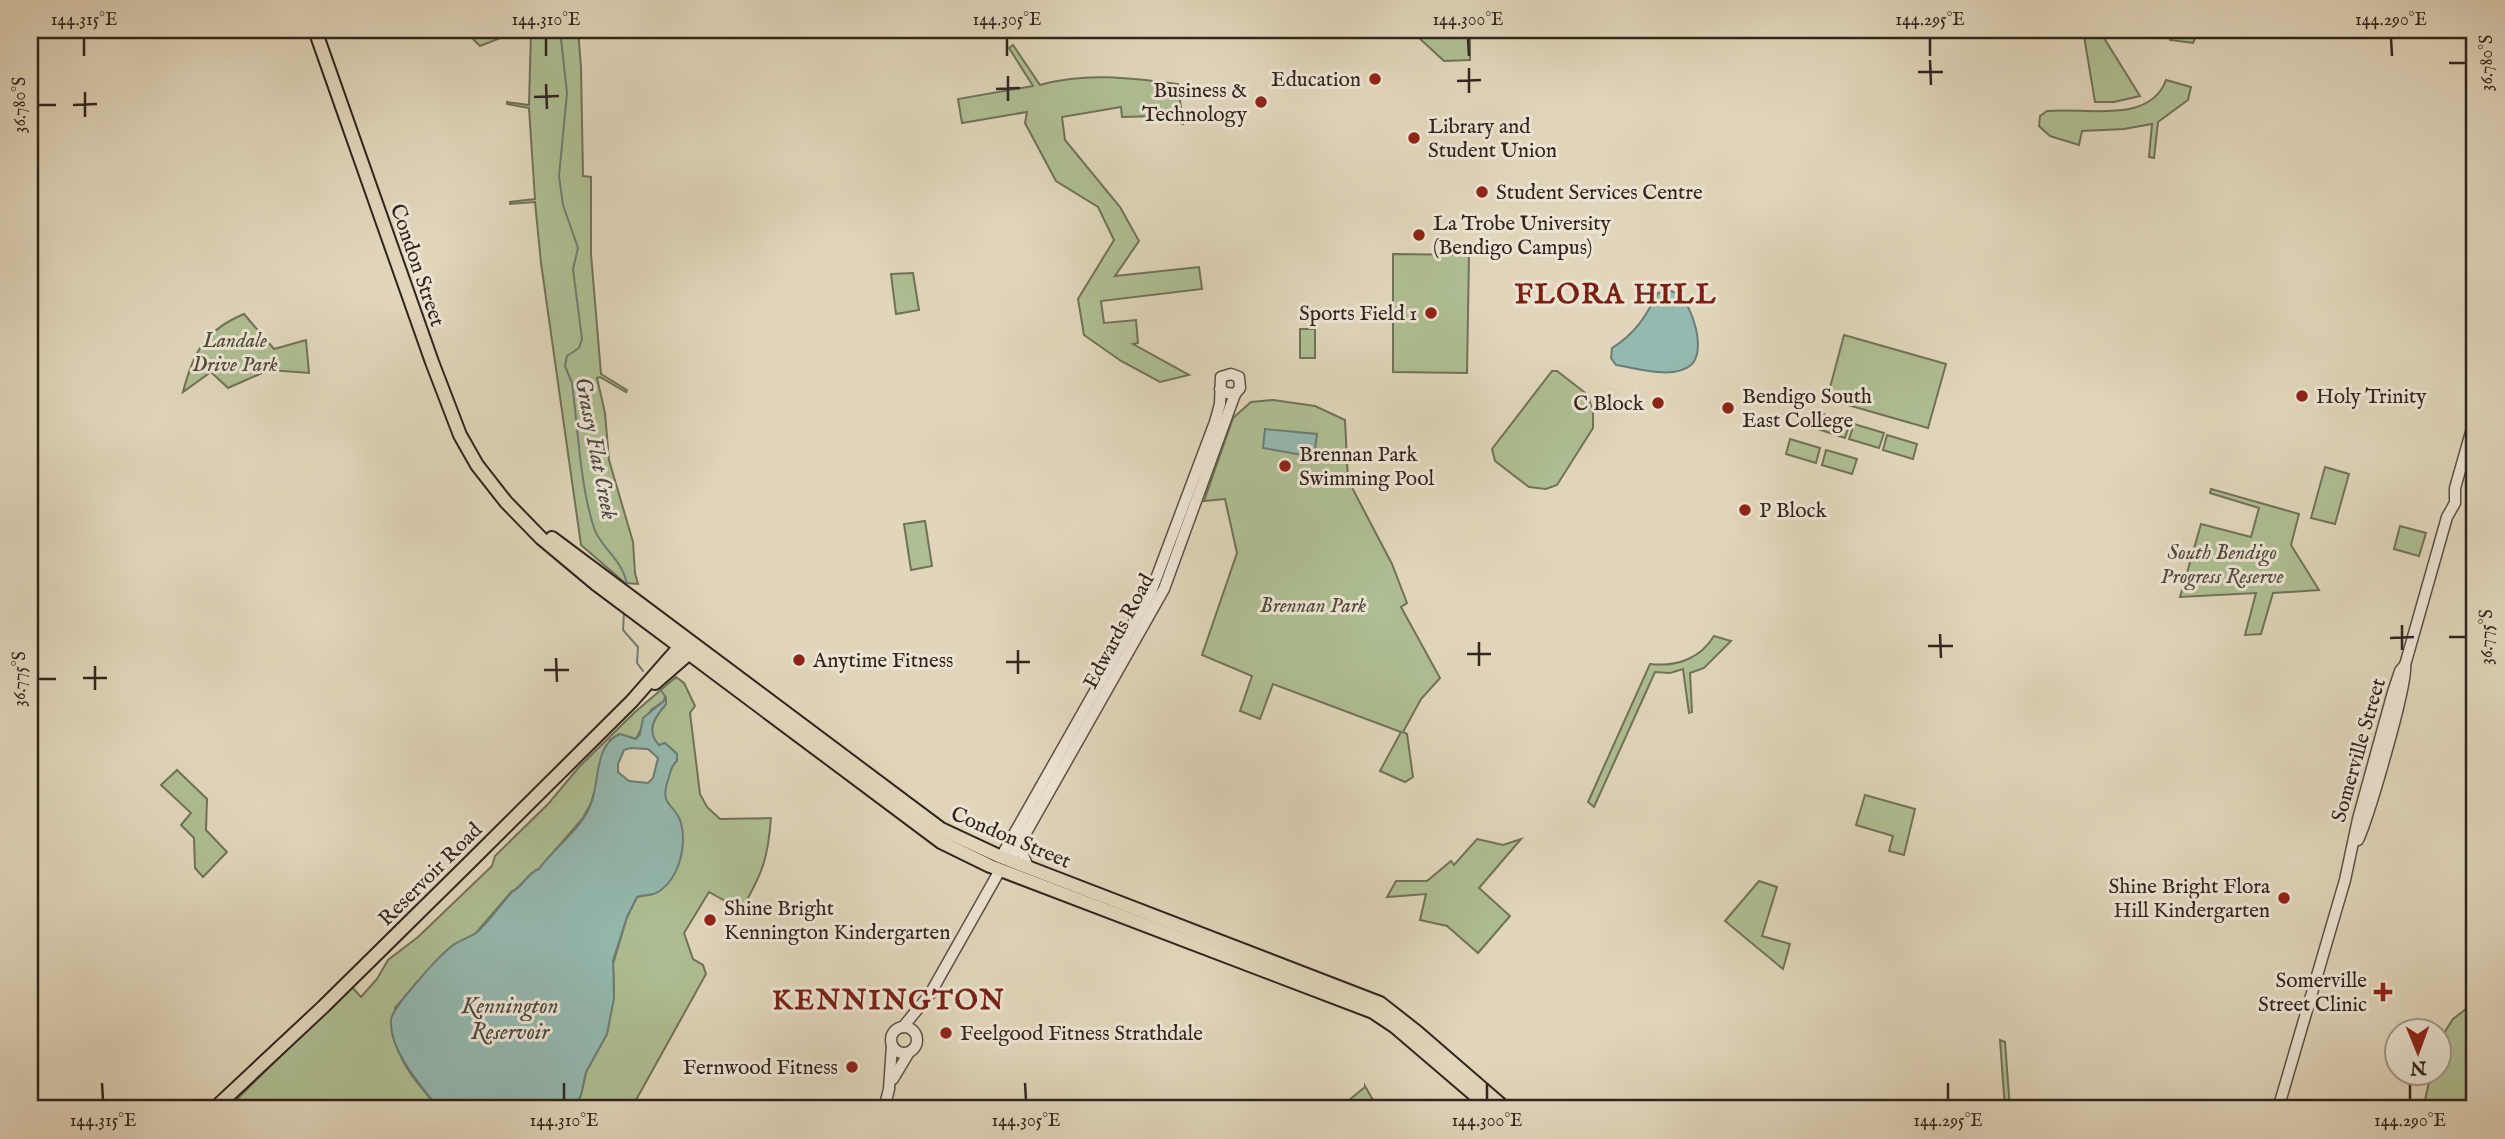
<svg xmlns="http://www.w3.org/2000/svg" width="2505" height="1139" viewBox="0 0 2505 1139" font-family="'IM FELL English',serif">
  <rect width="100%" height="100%" fill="#e1d6bb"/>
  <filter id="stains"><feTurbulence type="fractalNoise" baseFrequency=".00286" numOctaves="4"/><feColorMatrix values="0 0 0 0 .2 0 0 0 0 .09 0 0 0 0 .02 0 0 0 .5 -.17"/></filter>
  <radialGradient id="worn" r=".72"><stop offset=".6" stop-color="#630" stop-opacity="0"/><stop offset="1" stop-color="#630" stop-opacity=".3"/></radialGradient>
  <!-- green -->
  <g fill="#aebf93" stroke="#707259" stroke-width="2">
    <path d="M471 30H521L480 46 467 33Z"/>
    <path d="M531 30H578L581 67 583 176 591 177V254L601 374 627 390 626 392 600 377 597 378 605 413 609 460 633 542 635 573 638 584 625 583 581 545 541 263 535 202 510 204V202L535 199 529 108 507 104V102L529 105Z"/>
    <path d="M1391 30H1470V60L1444 61 1418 37 1390 36Z"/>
    <path d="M2083 30H2099L2140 96 2114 102H2095Z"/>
    <path d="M2171 30H2199L2193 43 2170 40Z"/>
    <path d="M1013 45 1040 85C1085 72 1131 78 1178 84L1183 124 1160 116 1122 117 1121 107 1062 117 1065 140 1120 207 1139 241 1115 276 1199 267 1202 289 1101 301 1104 323 1136 320 1138 343 1133 344 1189 375 1160 382 1121 361 1084 335 1078 299 1114 240 1098 207 1056 181 1025 123 1027 112 962 123 958 99 1033 86 1009 48Z"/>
    <path d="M2166 80 2191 87 2188 100 2158 122 2154 158 2149 157 2152 124 2124 129 2082 131 2079 145 2050 136 2039 126 2040 116 2047 111C2083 107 2150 125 2166 80Z"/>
    <path d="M1393 254 1469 255 1467 373 1393 372Z"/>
    <path d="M913 273 919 310 896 314 891 274Z"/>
    <path d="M244 314 274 349 306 340 309 373 269 370 228 388 211 372 183 392C193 353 205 330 244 314Z"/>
    <rect x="1300" y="329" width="15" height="29"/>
    <path d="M1844 335 1946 364 1928 428 1827 399Z"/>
    <path d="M1552 371H1557L1588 395 1593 413V428L1557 485 1546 489 1529 487 1495 461 1492 449Z"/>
    <path d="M1273 400 1315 406 1345 420 1348 480 1392 564 1407 603 1401 607 1440 678 1421 699 1403 732 1407 734 1413 777 1405 782 1380 771 1401 732 1273 684 1260 719 1240 711 1252 676 1202 655 1237 553 1225 499 1204 501 1233 418 1251 402Z"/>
    <path d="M1820 413 1850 423 1845 438 1815 428Z"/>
    <path d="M1854 424 1884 433 1879 448 1849 439Z"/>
    <path d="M1887 435 1917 444 1913 459 1883 450Z"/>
    <path d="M1790 439 1820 448 1816 463 1786 454Z"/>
    <path d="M1826 450 1857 459 1852 474 1822 465Z"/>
    <path d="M2325 467 2349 474 2335 524 2311 518Z"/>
    <path d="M2211 489 2299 514 2291 545 2319 590 2273 593 2261 634 2245 635 2256 593 2180 597 2201 524 2251 537 2259 508 2210 493Z"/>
    <path d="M925 521 932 566 911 570 904 524Z"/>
    <path d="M2400 526 2426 533 2419 556 2394 549Z"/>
    <path d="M1714 636 1731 641 1704 668 1690 673 1692 712 1689 713 1683 669 1670 673 1655 672 1594 807 1588 802 1650 664C1676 667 1700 659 1714 636Z"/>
    <path d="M676 677 684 683 695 706 690 713 700 794 707 807 720 819 771 818C768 857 763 872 744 905L736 907 709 892 684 933 693 959 703 965 706 974 631 1109H574L581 1095 586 1072 607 1034 614 988 613 964 627 917 637 897 653 894 681 857 682 830 680 820 666 802 664 790 670 767 677 761V754L665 743 659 746C645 730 655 717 666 704L665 696 664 701 651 710 636 739 620 734 610 740 591 803 583 818 539 869C527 873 523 887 511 892L476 933 451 947 438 959 395 1008C395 1019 394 1032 396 1043 402 1068 423 1089 439 1109H227L351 986 361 997 377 979 388 960 418 937 492 866 495 856 549 803 579 767 635 712Z"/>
    <path d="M177 770 207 799 206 830 227 852 203 877 195 868 194 838 181 825 191 813 161 785Z"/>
    <path d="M1865 795 1915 809 1904 855 1889 851 1893 836 1856 825Z"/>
    <path d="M1477 839 1503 845 1521 839 1479 888 1510 916 1478 953 1447 926 1420 920 1426 894 1387 897 1396 881H1427L1451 861 1454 865Z"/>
    <path d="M1759 881 1777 887 1762 936 1790 944 1783 969 1725 921Z"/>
    <path d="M2475 978V1109H2423L2431 1073 2438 1072 2439 1041 2453 1019 2466 1009Z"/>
    <path d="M2000 1040 2005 1042 2010 1109H2005Z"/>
    <path d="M1365 1086 1378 1109H1338L1365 1087Z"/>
  </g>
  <!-- water -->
  <g fill="#94b9b0" stroke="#6c7d76" stroke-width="2" fill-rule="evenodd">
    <path d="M1667 290C1671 291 1675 292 1678 294 1692 304 1707 351 1691 365 1674 380 1636 368 1616 365L1611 358 1612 348C1635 334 1646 316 1658 293Z"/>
    <path d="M1265 429 1317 434 1314 457 1263 448Z"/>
    <path d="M666 696V704C655 717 645 730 659 745L665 743 677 754V761C670 767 671 772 668 780 659 808 675 802 681 823 687 846 679 879 658 892 652 896 644 894 637 897L627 917 613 961 614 998 607 1034 586 1072 581 1095 574 1109H439C422 1087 389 1051 391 1020 392 1007 440 955 452 946 459 940 469 938 476 933 489 922 500 905 512 892 523 887 527 873 539 869 555 846 583 829 592 801 599 780 595 744 620 734L636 739 640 734 643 718 664 701ZM630 748 648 749 658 758 653 778 648 783 629 781 618 772V764L624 750Z"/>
  </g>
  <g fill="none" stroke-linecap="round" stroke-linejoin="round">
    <!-- stream -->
    <g stroke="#6c7d76" stroke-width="2">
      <path d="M560 30 567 93 559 176 563 205 578 248 573 269 582 339 579 348 567 356 565 366 572 383C578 428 580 485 594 528 600 547 621 558 627 583"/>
      <path d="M624 613 623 630 638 647 637 663 643 671"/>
      <path d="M660 689 665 696"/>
    </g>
    <!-- minor casing -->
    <g stroke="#5d5046" stroke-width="13">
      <g id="minor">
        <path d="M1025 839 1023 855 1028 867"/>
        <path d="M2358 840C2368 819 2408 684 2405 665L2447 517 2455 503V488L2475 418"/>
        <path d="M1001 857 1151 592 1215 422 1220 404 1221 377 1231 374 1239 377 1240 388 1235 394 1226 393 1220 389"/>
        <path d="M1010 861 1164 589 1235 394"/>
        <circle cx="904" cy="1040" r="13"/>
        <path d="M903 1027 930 994 1000 870"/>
        <path d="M893 1079 908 1054"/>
        <path d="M884 1109 889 1089 892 1045"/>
        <path d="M2278 1109 2345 880 2358 819 2393 692 2400 671 2405 665"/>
      </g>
    </g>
    <!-- major casing -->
    <g stroke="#31241f" stroke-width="16">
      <g id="major">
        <path d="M315 30 432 362 460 435 477 465 506 502 541 538 596 584 941 842 990 866 1373 1012 1394 1026 1491 1109"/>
        <path d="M552 538 941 829 1001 857 1380 1003 1417 1032 1506 1109"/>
        <path d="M655 683 694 649"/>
        <path d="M214 1109 323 1007 467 865 632 701 675 652 686 646"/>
      </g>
    </g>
    <!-- minor -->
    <use href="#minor" stroke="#ece4d3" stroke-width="10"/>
    <!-- major -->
    <use href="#major" stroke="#e1d6bb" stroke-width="12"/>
  </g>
  <!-- ticks -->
  <path fill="none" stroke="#31241f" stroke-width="2.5" d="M84 38V56M546 38V56M1007 38V56M1468 38 1469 56M1930 38V56M2391 38 2392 56M1930 60 1931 85M2449 63H2466M1469 68V93M1918 72H1943M1008 76V101M1457 81 1481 80M546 84 547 109M996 89 1020 88M85 92V117M534 97 559 96M38 105H56M73 105 97 104M2402 625V650M1940 634 1941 658M2449 637H2466M2390 638 2414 637M1479 642V666M1928 646H1953M1018 650V674M1467 654H1491M556 658 557 682M1006 662H1030M95 666V690M544 670H569M83 678H107M38 679H56M102 1083 103 1100M564 1083V1100M1025 1083 1026 1100M1487 1083V1100M1948 1083V1100M2410 1083V1100"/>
  <!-- markers -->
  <g fill="#8f2418" stroke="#ece4d3" stroke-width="2.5">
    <circle cx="1375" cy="79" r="7"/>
    <circle cx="1261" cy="102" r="7"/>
    <circle cx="1414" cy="138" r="7"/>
    <circle cx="1482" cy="192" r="7"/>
    <circle cx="1419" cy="235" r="7"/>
    <circle cx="1431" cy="313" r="7"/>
    <circle cx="2302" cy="396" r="7"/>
    <circle cx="1658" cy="403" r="7"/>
    <circle cx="1728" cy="408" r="7"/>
    <circle cx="1285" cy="466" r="7"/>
    <circle cx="1745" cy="510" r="7"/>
    <circle cx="799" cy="660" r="7"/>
    <circle cx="2284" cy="898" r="7"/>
    <circle cx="710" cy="920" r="7"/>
    <path d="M2379.5 981.5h7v7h7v7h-7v7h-7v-7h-7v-7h7z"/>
    <circle cx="946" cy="1033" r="7"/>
    <circle cx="852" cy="1067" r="7"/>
  </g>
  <g text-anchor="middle" stroke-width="6" stroke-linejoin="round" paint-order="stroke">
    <!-- poi labels -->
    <g font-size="21" fill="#31241f" stroke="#ece4d3" text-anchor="start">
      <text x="1361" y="86" text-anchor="end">Education</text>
      <text x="1247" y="97" text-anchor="end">Business &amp;<tspan x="1247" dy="24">Technology</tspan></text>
      <text x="1428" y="133">Library and<tspan x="1428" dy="24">Student Union</tspan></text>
      <text x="1496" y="199">Student Services Centre</text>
      <text x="1433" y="230">La Trobe University<tspan x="1433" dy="24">(Bendigo Campus)</tspan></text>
      <text x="1417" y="320" text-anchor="end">Sports Field 1</text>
      <text x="1742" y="403">Bendigo South<tspan x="1742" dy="24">East College</tspan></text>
      <text x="2316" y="403">Holy Trinity</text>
      <text x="1644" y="410" text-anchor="end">C Block</text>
      <text x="1299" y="461">Brennan Park<tspan x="1299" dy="24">Swimming Pool</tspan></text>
      <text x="1759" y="517">P Block</text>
      <text x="813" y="667">Anytime Fitness</text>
      <text x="2270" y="893" text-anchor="end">Shine Bright Flora<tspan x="2270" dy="24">Hill Kindergarten</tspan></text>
      <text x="724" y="915">Shine Bright<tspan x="724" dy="24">Kennington Kindergarten</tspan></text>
      <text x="2367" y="987" text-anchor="end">Somerville<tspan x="2367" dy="24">Street Clinic</tspan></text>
      <text x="960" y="1040">Feelgood Fitness Strathdale</text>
      <text x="838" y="1074" text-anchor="end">Fernwood Fitness</text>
    </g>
    <!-- street labels -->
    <g font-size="21" fill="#31241f" stroke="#ece4d3">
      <text transform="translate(418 265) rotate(71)" y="7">Condon Street</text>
      <text transform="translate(1118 631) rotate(-62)" y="7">Edwards Road</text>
      <text transform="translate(2358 750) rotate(-74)" y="7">Somerville Street</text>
      <text transform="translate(1011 837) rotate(23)" y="7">Condon Street</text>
      <text transform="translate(430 874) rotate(-45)" y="7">Reservoir Road</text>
    </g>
    <!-- park labels -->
    <g font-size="21" font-style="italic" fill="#504b3c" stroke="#ece4d3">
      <text x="235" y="347">Landale<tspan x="235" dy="24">Drive Park</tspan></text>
      <text x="2222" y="559">South Bendigo<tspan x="2222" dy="24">Progress Reserve</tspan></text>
      <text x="1313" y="612">Brennan Park</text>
    </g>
    <!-- water labels -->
    <g font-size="23" font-style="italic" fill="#4a4943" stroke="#ece4d3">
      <text transform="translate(597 448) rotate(79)" y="8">Grassy Flat Creek</text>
      <text x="510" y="1013">Kennington<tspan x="510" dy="26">Reservoir</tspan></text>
    </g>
    <!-- district labels -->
    <g font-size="28" font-weight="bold" letter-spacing="2" fill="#7a1f14" stroke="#ece4d3">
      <text x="1616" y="303">FLORA HILL</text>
      <text x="889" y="1009">KENNINGTON</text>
    </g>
  </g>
  <!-- margin -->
  <rect width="2505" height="1139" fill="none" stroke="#e1d6bb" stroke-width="77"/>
  <!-- north arrow -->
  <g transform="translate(2418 1052) rotate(179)"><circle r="33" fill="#ece4d3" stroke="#a1978b" stroke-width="2"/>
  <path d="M0-5L12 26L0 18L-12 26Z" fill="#8f2418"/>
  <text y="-10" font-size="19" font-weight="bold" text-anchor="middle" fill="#31241f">N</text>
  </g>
  <rect x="38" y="38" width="2428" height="1062" fill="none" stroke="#31241f" stroke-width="2.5"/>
  <g font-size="18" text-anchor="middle" fill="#31241f">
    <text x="84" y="25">144.315°E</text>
    <text x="546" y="25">144.310°E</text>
    <text x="1007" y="25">144.305°E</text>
    <text x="1468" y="25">144.300°E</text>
    <text x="1930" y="25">144.295°E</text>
    <text x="2391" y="25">144.290°E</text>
    <text transform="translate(2486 63) rotate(-90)" y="6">36.780°S</text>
    <text transform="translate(19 105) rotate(-90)" y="6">36.780°S</text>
    <text transform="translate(2486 637) rotate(-90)" y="6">36.775°S</text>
    <text transform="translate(19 679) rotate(-90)" y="6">36.775°S</text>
    <text x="103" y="1126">144.315°E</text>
    <text x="564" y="1126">144.310°E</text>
    <text x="1026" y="1126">144.305°E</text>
    <text x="1487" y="1126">144.300°E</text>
    <text x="1948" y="1126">144.295°E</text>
    <text x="2410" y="1126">144.290°E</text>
  </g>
  <rect width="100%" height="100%" filter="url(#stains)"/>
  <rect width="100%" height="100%" fill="url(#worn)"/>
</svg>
